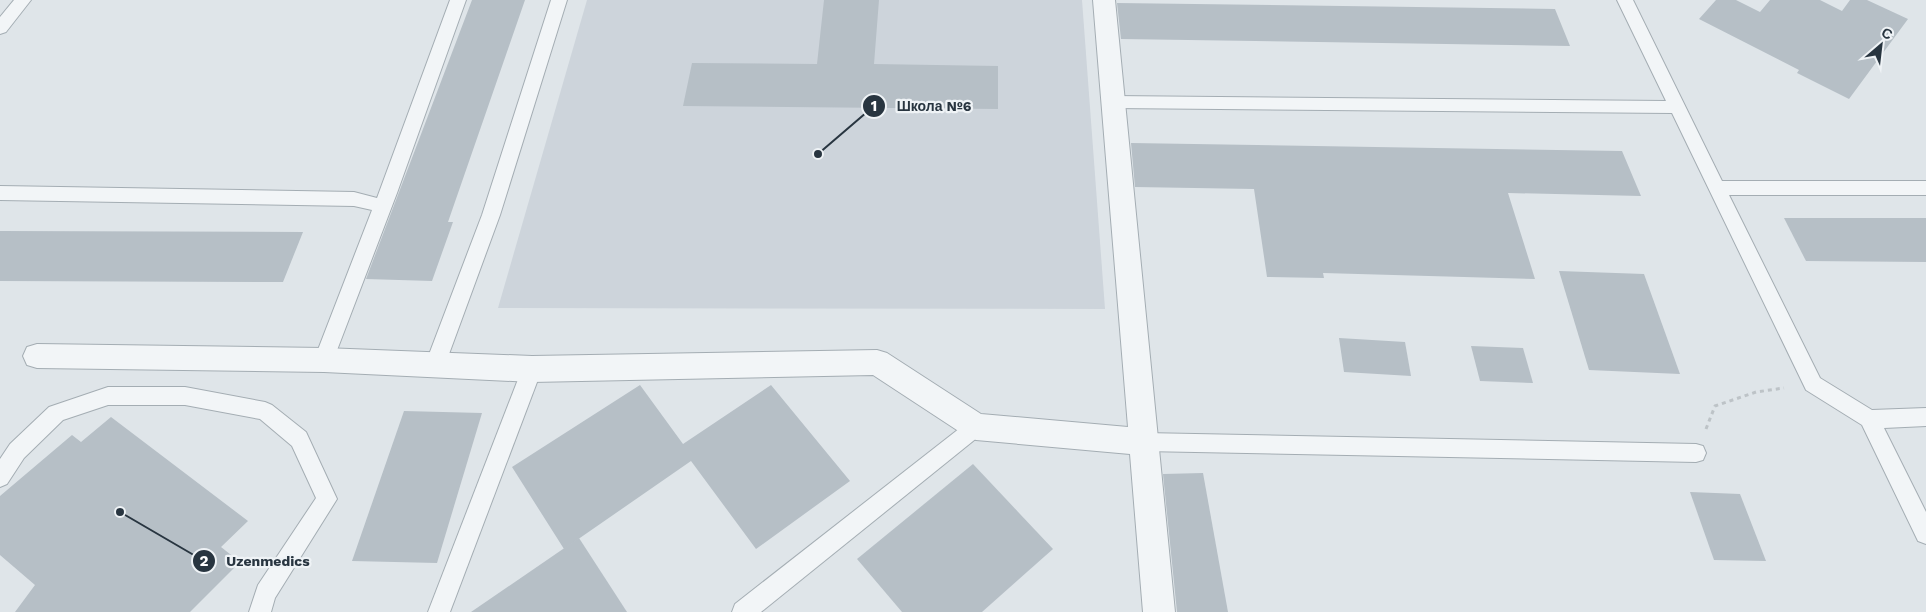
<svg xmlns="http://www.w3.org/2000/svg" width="1926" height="612" viewBox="0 0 1926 612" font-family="'Work Sans',sans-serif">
  <rect width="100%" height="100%" fill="#dfe5e9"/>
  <!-- built -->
  <path fill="#cdd4db" d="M587 0H1082L1105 309 498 308Z"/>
  <!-- building -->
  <g fill="#b6bfc6">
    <path d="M472 0H525L448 222H453L432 281 366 279Z"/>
    <path d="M824 0H879L874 64 998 66V109L683 106 692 63 817 64Z"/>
    <path d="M1716 0H1736L1760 12 1770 0H1820L1842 11 1850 0H1867L1908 19 1849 99 1797 73 1799 70 1699 19Z"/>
    <path d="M1117 3 1555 9 1570 46 1121 39Z"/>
    <path d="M1131 143 1622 151 1641 196 1508 193 1535 279 1323 273 1324 278 1267 277 1254 189 1135 187Z"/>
    <path d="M1784 218H1926V262L1806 261Z"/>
    <path d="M0 231 303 232 283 282 0 281Z"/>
    <path d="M1559 271 1644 274 1680 374 1589 370Z"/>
    <path d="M1339 338 1405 342 1411 376 1344 372Z"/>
    <path d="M1471 346 1523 348 1533 383 1480 381Z"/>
    <path d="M640 385 683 444 771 385 850 481 756 549 691 461 564 549 512 467Z"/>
    <path d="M404 411 482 413 437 563 352 561Z"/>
    <path d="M111 417 248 521 221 547 240 562 190 612H15L35 585 0 555V496L72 435 81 442Z"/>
    <path d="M973 464 1053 549 982 612H902L857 559Z"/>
    <path d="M1203 473 1228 612H1177L1163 474Z"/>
    <path d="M1690 492 1740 494 1766 561 1714 560Z"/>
    <path d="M579 538 627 612H471Z"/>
  </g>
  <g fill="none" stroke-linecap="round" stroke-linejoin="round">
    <!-- service casing -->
    <g stroke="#a4adb3" stroke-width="2">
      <g id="service">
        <path d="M14 0H31L6 32 0 34V17Z"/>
        <path d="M450 0H466L397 193 331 366 324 368 317 366 314 360 372 210 354 206 0 200V186L354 192 377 198Z"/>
        <path d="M551 0H567L500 215 445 365 442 371 435 374 428 371 425 365 482 215Z"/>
        <path d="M1617 0H1633L1722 181H1926V195H1729L1820 378 1872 410 1926 408V426L1884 428 1926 512V544L1918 541 1862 425 1806 390 1672 113 1113 108 1107 106 1105 102 1107 98 1113 96 1666 101Z"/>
        <path d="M532 360 539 363 542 369 450 612H428L522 369 525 363Z"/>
        <path d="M108 387H185L265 402 272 405 306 432 337 499 275 598 271 612H249L258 585 316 498 292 446 260 419 185 405H108L63 420 24 458 7 484 0 487V459L10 444 49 407Z"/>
        <path d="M976 418 983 421 986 427 983 433 761 612H732L735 604 969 421Z"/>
        <path d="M1144 433 1696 444 1703 446 1706 453 1703 460 1696 462 1144 451 1137 449 1134 442 1137 435Z"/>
      </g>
    </g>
    <!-- minor casing -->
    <g stroke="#a4adb3" stroke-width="2">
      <path id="minor" d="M1093 0H1115L1175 612H1143L1130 454 976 440 966 436 873 375 532 382 324 372 37 368 27 365 23 356 27 347 37 344 324 348 532 356 877 350 887 353 981 414 1128 427Z"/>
    </g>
    <!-- path -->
    <path stroke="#bdc3c7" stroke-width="3" stroke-dasharray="4 4" stroke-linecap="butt" d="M1706 429 1715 406 1756 392 1784 388"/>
    <!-- service -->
    <use href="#service" fill="#f2f5f7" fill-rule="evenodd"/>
    <!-- minor -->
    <use href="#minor" fill="#f2f5f7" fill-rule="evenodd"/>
  </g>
  <!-- callouts -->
  <path fill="none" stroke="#283540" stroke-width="2" d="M818 154L874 106M120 512L204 561"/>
  <g fill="#283540" stroke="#eff3f6" stroke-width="2">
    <circle cx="818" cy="154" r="5"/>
    <circle cx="120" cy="512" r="5"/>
    <circle cx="874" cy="106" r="12"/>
    <circle cx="204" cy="561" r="12"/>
  </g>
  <g font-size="15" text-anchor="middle" font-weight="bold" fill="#fff">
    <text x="874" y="111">1</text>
    <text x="204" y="566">2</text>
  </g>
  <g font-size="14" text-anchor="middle" font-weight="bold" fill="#283540" stroke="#eff3f6" stroke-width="4.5" stroke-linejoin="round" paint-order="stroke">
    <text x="934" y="111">Школа №6</text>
    <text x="268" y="566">Uzenmedics</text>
  </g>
  <!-- north arrow -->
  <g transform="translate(1881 45) rotate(28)" stroke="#eff3f6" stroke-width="4" paint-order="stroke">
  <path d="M0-4L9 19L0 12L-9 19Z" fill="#283540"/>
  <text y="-8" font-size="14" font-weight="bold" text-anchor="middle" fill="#283540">С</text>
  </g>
</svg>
